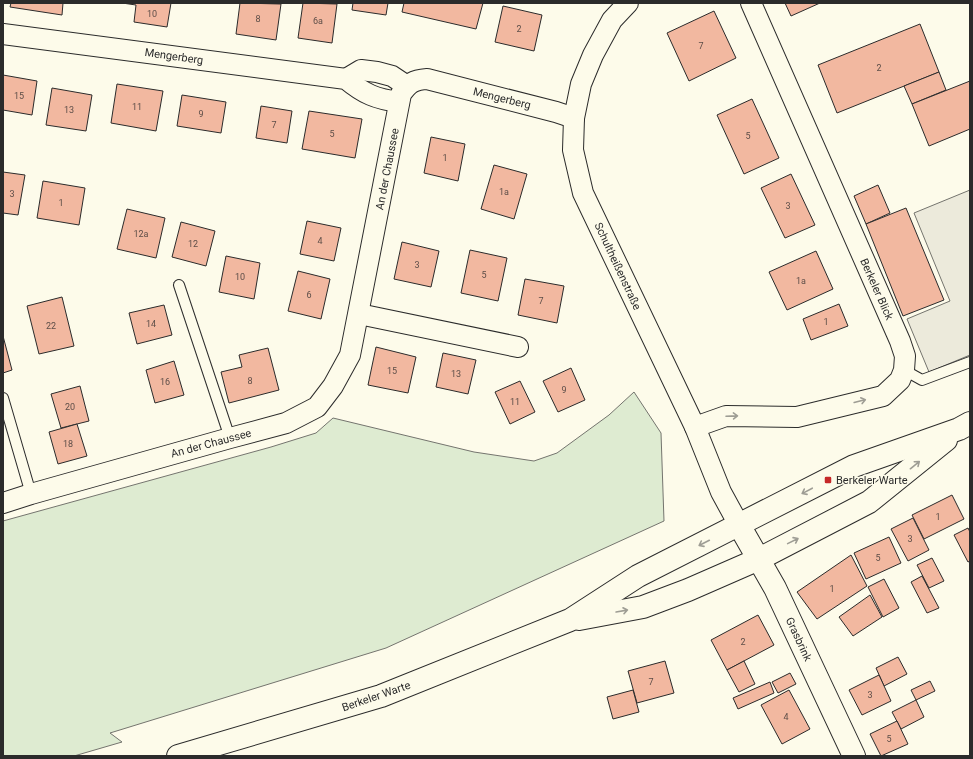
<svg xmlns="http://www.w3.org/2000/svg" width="973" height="759" viewBox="0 0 973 759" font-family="Roboto,sans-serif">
  <rect width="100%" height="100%" fill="#fdfbea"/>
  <!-- green -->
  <path fill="#deebd1" stroke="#74746e" d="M634 392 661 433 664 521 386 648 110 733 122 742 74 756H3V521L271 447 316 433 333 418 474 452 534 461 557 453 609 415Z"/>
  <!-- parking -->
  <path fill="#eceadb" stroke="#74746e" d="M970 190V355L929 372 907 319 950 301 914 213Z"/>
  <!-- building -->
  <g fill="#f2b8a0" stroke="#2b2b2b">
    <path d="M11 3H63L62 15 10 7Z"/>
    <path d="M122 3H171L167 27 134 22 136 5Z"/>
    <path d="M240 3 281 4 276 40 236 34Z"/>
    <path d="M303 3 337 4 332 43 298 38Z"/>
    <path d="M353 3H388L386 15 352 10Z"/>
    <path d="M404 3H483L476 29 402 12Z"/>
    <path d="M785 3H820L791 16Z"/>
    <path d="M503 6 542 15 534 51 495 42Z"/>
    <path d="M714 11 736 58 689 81 667 33Z"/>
    <path d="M920 24 939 72 837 113 818 65Z"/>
    <path d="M939 72 946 90 912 104 904 86Z"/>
    <path d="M3 75 37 81 32 115 3 110Z"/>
    <path d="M970 81V129L929 146 912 104Z"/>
    <path d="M117 84 163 91 156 131 111 123Z"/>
    <path d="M52 88 92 95 86 131 46 125Z"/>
    <path d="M182 95 226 102 221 133 177 126Z"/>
    <path d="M752 99 779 158 744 174 717 115Z"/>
    <path d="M261 106 292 111 287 143 256 138Z"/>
    <path d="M309 111 362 119 355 158 302 149Z"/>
    <path d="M431 137 465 144 458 181 424 173Z"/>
    <path d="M494 165 527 174 514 219 481 209Z"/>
    <path d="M3 172 25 175 18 215 3 213Z"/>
    <path d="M791 174 815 225 785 238 761 188Z"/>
    <path d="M43 181 85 188 79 225 37 218Z"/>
    <path d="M878 185 890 213 866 224 854 196Z"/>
    <path d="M906 208 944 300 903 316 866 224Z"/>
    <path d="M127 209 165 218 156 258 117 249Z"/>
    <path d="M307 221 341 228 334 261 300 254Z"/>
    <path d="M181 222 215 231 206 266 172 257Z"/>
    <path d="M402 242 439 251 431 287 394 279Z"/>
    <path d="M470 250 507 258 498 301 461 293Z"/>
    <path d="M816 251 833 289 787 310 769 272Z"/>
    <path d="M226 256 260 263 254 299 219 292Z"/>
    <path d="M298 271 330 279 321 319 288 311Z"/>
    <path d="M525 279 564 286 557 323 518 315Z"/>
    <path d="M62 297 74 346 39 354 27 306Z"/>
    <path d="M839 304 848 326 811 340 803 319Z"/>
    <path d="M164 305 172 335 137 344 129 313Z"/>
    <path d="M3 336 12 370 3 373Z"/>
    <path d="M376 347 416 357 408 393 368 385Z"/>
    <path d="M268 348 279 390 229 403 221 372 242 367 239 355Z"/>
    <path d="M443 353 476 360 468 394 436 387Z"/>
    <path d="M174 361 184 395 155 403 146 370Z"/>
    <path d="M571 368 585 400 558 412 543 381Z"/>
    <path d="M520 381 535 412 510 424 495 392Z"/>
    <path d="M80 386 89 421 61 428 51 394Z"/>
    <path d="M77 424 87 456 58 464 49 432Z"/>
    <path d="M952 495 964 519 924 539 912 515Z"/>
    <path d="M913 518 929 550 908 561 891 529Z"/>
    <path d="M968 528 970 532V561L968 562 954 535Z"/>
    <path d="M889 537 901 563 866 579 854 553Z"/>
    <path d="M851 555 867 586 817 619 797 592Z"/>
    <path d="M932 558 944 581 929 588 917 565Z"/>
    <path d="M922 576 939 608 927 613 911 582Z"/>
    <path d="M884 579 899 608 883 617 868 587Z"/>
    <path d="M870 595 882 617 853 636 839 617Z"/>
    <path d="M758 615 774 645 727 670 711 640Z"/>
    <path d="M898 657 907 674 884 686 876 668Z"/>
    <path d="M665 661 674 693 637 703 628 671Z"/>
    <path d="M744 661 755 684 739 692 727 670Z"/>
    <path d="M790 673 796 684 778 693 772 682Z"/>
    <path d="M879 675 891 701 862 715 849 690Z"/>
    <path d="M930 681 935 691 916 700 911 690Z"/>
    <path d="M770 682 774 693 738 709 733 698Z"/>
    <path d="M633 690 639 712 613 719 607 697Z"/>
    <path d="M789 690 810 729 782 744 761 705Z"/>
    <path d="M916 700 924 717 901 729 892 712Z"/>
    <path d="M897 721 908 744 881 756 870 734Z"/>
  </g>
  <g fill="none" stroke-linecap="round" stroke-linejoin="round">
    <!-- service casing -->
    <g stroke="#2b2b2b" stroke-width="12">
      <g id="service">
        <path d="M179 285 230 438"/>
        <path d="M904 370 922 380 970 362"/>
        <path d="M3 398 31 494"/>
      </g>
    </g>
    <!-- minor casing -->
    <g stroke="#2b2b2b" stroke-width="22">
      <g id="minor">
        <path d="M628 3 612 20 593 55 581 84 574 118 573 150 583 193 695 427 721 492 739 525"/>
        <path d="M3 34 346 79C364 94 376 99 399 102"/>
        <path d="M346 79 361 70 377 72 392 76 407 86"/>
        <path d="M359 314 518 347"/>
        <path d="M695 427 726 416 797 417 883 396 900 380 904 370 905 356 900 341 751 3"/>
        <path d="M3 503 31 494 230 438 286 423 317 407 333 386 350 355 401 94C409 83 413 80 427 79L556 112 574 118"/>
      </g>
    </g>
    <!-- tertiary casing -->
    <g stroke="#2b2b2b" stroke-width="24">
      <path id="tertiary" d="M739 525 775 588 854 756"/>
    </g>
    <!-- primary casing -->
    <g stroke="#2b2b2b" stroke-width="24">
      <g id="primary">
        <path d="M579 619 643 607 688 590 759 559 869 502 946 440"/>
        <path d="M178 756 381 696 570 620 638 576 854 466 959 429 970 423"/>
      </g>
    </g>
    <!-- service -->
    <use href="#service" stroke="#fdfbea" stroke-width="10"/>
    <!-- minor -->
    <use href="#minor" stroke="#fdfbea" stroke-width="20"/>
    <!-- tertiary -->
    <use href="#tertiary" stroke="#fdfbea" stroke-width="22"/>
    <!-- primary -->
    <use href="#primary" stroke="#fdfbea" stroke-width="22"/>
  </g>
  <!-- one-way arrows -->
  <defs><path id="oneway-shaft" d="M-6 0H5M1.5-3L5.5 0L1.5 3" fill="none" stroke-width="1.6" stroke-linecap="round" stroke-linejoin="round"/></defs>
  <g stroke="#9e9d94">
    <use href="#oneway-shaft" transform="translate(860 401) rotate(-14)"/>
    <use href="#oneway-shaft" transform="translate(732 416) rotate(-2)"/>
    <use href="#oneway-shaft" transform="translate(915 465) rotate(-39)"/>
    <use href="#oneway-shaft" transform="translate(807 491) rotate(152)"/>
    <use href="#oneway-shaft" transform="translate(793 541) rotate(-26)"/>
    <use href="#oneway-shaft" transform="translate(704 543) rotate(153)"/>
    <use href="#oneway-shaft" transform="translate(622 611) rotate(-10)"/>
  </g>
  <!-- markers -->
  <rect fill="#c62828" stroke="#fdfbea" stroke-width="1.5" x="824" y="476" width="8" height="8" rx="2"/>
  <g text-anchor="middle" stroke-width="3" stroke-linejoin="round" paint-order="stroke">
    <!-- number labels -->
    <g font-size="9" fill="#5d4e48">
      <text x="152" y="17">10</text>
      <text x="258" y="22">8</text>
      <text x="318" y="24">6a</text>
      <text x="519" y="32">2</text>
      <text x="701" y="49">7</text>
      <text x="879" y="71">2</text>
      <text x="19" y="99">15</text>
      <text x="137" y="110">11</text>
      <text x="69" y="113">13</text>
      <text x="201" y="117">9</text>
      <text x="274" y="128">7</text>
      <text x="332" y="137">5</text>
      <text x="748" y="139">5</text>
      <text x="445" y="161">1</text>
      <text x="504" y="195">1a</text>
      <text x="12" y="197">3</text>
      <text x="61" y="206">1</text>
      <text x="788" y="209">3</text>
      <text x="141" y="237">12a</text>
      <text x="320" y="244">4</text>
      <text x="193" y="247">12</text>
      <text x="417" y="268">3</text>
      <text x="484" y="278">5</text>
      <text x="240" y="280">10</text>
      <text x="801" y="284">1a</text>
      <text x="309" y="298">6</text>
      <text x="541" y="304">7</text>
      <text x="826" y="325">1</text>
      <text x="151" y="327">14</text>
      <text x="51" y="329">22</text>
      <text x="392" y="374">15</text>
      <text x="456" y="377">13</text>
      <text x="250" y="384">8</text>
      <text x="165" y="385">16</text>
      <text x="564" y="393">9</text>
      <text x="515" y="405">11</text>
      <text x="70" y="410">20</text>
      <text x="68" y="447">18</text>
      <text x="938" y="520">1</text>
      <text x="910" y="542">3</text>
      <text x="878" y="561">5</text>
      <text x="832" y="592">1</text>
      <text x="743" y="645">2</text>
      <text x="651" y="685">7</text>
      <text x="870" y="698">3</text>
      <text x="786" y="720">4</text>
      <text x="889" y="742">5</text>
    </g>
    <!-- street labels -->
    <g font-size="11" fill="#2b2b2b" stroke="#fdfbea">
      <text transform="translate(174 56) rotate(8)" y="4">Mengerberg</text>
      <text transform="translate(502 98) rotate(14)" y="4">Mengerberg</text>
      <text transform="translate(387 169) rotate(-79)" y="4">An der Chaussee</text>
      <text transform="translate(618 266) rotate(65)" y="4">Schultheißenstraße</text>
      <text transform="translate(877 289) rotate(66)" y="4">Berkeler Blick</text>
      <text transform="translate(211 443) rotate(-15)" y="4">An der Chaussee</text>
      <text transform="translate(799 639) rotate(65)" y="4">Grasbrink</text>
      <text transform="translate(376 696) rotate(-19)" y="4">Berkeler Warte</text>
    </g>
    <!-- poi labels -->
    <g font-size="11" fill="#2b2b2b" stroke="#fdfbea" text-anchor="start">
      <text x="836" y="484">Berkeler Warte</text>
    </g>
  </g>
  <!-- border -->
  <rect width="973" height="759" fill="none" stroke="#2b2b2b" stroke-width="8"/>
</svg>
